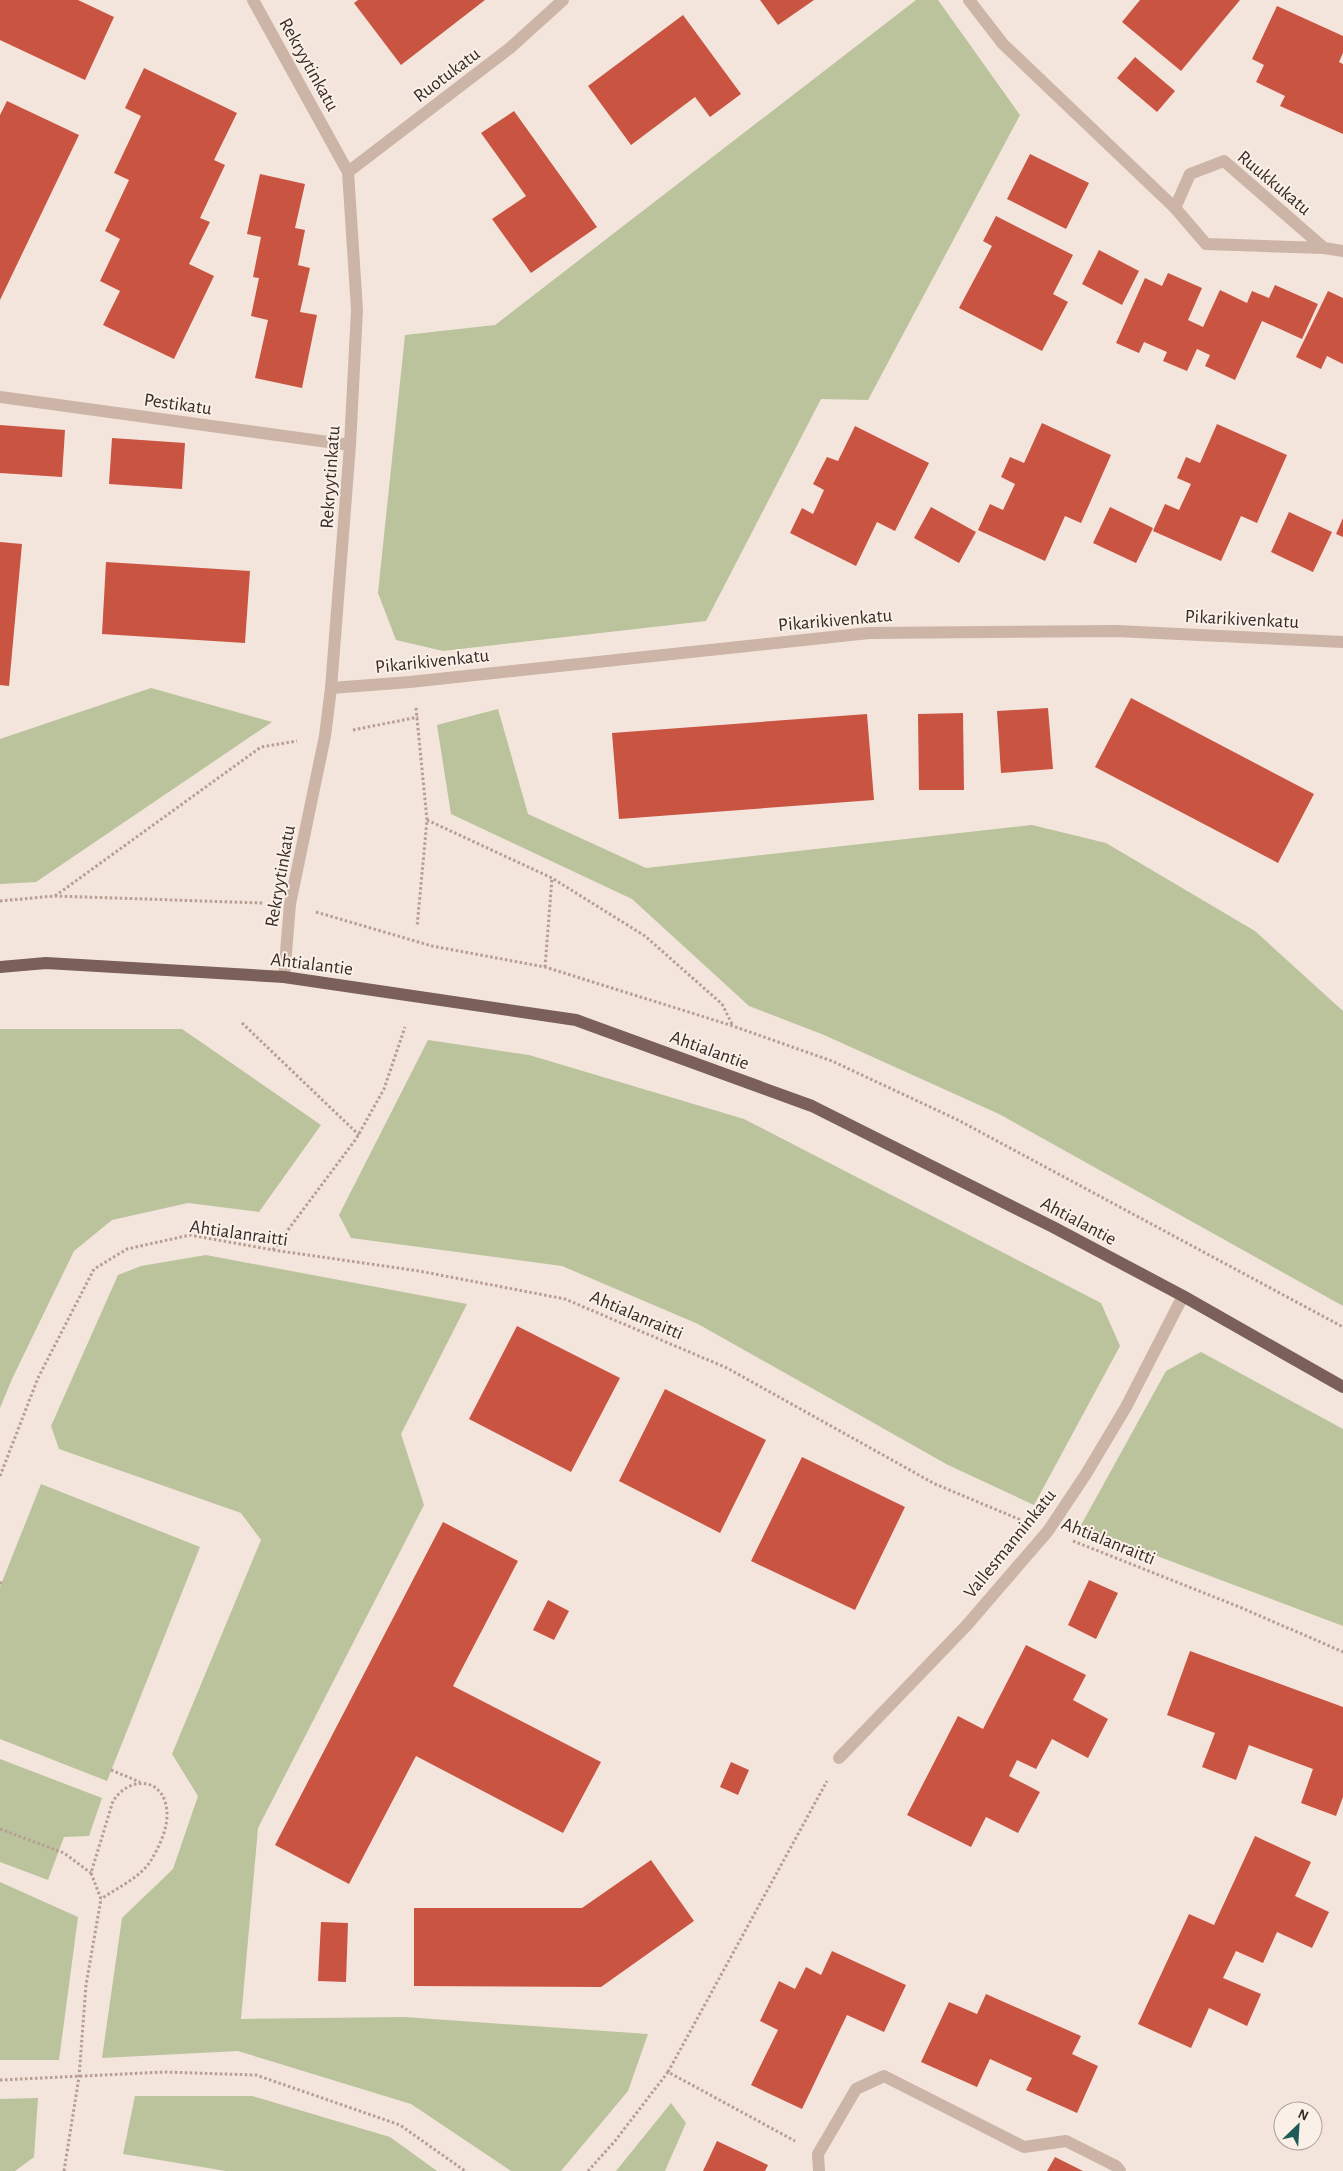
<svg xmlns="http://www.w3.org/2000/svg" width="1343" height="2171" viewBox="0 0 1343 2171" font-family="'Alegreya Sans',sans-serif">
  <rect width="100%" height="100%" fill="#f3e5dc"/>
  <!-- green -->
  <g fill="#bac39b">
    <path d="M916 0H938L1020 115 868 400 821 399 706 621 443 651 396 640 378 593 405 335 495 325Z"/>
    <path d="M151 688 272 722 36 882 0 884V739Z"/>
    <path d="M498 709 528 814 646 868 1032 825 1106 843 1255 931 1343 1011V1306L999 1114 824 1035 749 1006 632 899 451 814 437 725Z"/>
    <path d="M0 1029H182L321 1125 259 1212 188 1203 112 1220 74 1251 12 1379 0 1408Z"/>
    <path d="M428 1040 529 1055 744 1119 1101 1303 1120 1346 1034 1505 948 1465 698 1324 562 1266 351 1238 339 1215Z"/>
    <path d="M206 1255 467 1304 401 1434 424 1505 258 1828 241 2019 404 2017 648 2034 628 2091 561 2171H511L411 2104 238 2051 102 2058 122 1918 173 1869 198 1796 172 1754 261 1540 241 1513 59 1449 51 1426 118 1275 141 1266Z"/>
    <path d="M1201 1352 1343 1429V1626L1080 1527 1166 1371Z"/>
    <path d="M41 1484 200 1547 107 1781 0 1739V1587Z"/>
    <path d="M0 1759 102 1798 89 1836 64 1837 48 1880 0 1862Z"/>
    <path d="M0 1882 78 1917 59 2060H0Z"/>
    <path d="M135 2096H252L390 2137 437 2171H226L123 2154Z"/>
    <path d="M38 2098 34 2157 15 2171H0V2099Z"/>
    <path d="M671 2103 686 2123 665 2171H616Z"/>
  </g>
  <!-- building -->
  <g fill="#ca5442">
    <path d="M0 0H78L114 17 85 80 0 40Z"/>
    <path d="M358 0H485L401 65 354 3Z"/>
    <path d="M760 0H814L778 25Z"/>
    <path d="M1140 0H1240L1181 71 1122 22Z"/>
    <path d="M1277 6 1343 36V53L1339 62 1343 64V134L1280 106 1285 96 1256 82 1264 65 1252 59Z"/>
    <path d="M683 15 741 94 710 117 695 97 631 145 588 86Z"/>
    <path d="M1135 57 1175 91 1157 112 1117 78Z"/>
    <path d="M144 68 237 113 214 160 225 165 200 218 210 222 189 264 214 276 174 359 103 325 120 291 100 281 120 239 105 231 129 180 114 173 141 116 125 108Z"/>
    <path d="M7 101 79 135 0 300V115Z"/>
    <path d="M514 111 597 227 531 273 492 219 526 196 481 133Z"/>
    <path d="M1030 154 1089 183 1066 229 1007 199Z"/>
    <path d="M260 174 305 184 295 228 305 230 298 265 310 268 300 312 317 315 302 388 255 378 268 320 251 316 259 278 253 277 261 237 247 234Z"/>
    <path d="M996 216 1073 255 1053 294 1068 302 1042 351 959 308 992 246 983 241Z"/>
    <path d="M1099 250 1139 271 1122 305 1082 284Z"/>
    <path d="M1168 273 1202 288 1188 320 1203 327 1220 290 1247 303 1252 291 1269 298 1275 285 1318 304 1302 339 1262 321 1235 380 1205 366 1210 355 1197 349 1187 371 1163 361 1167 352 1144 342 1139 353 1116 343 1145 278 1162 286Z"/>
    <path d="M1328 291 1343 298V364L1327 356 1321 369 1296 357Z"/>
    <path d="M1042 423 1111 455 1081 523 1065 516 1045 561 978 530 990 504 1003 510 1015 484 1001 477 1010 457 1024 463Z"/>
    <path d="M1217 424 1287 455 1257 523 1241 516 1221 561 1153 531 1165 504 1179 510 1191 484 1177 478 1186 457 1200 463Z"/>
    <path d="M0 425 65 430 62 477 0 473Z"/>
    <path d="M855 426 929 463 895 531 877 522 856 566 790 533 802 508 813 514 824 490 813 484 827 457 838 461Z"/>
    <path d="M112 438 185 443 182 489 109 484Z"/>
    <path d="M931 507 976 532 959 563 914 538Z"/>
    <path d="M1110 507 1153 528 1136 563 1093 543Z"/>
    <path d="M1289 512 1332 532 1313 572 1271 552Z"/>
    <path d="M1343 518V537L1336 534Z"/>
    <path d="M0 542 22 544 9 686 0 685Z"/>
    <path d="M106 562 250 571 245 643 102 634Z"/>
    <path d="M1131 698 1314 794 1278 863 1095 767Z"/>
    <path d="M1048 708 1053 769 1001 773 997 711Z"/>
    <path d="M963 713 964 790H919L918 714Z"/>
    <path d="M867 714 874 800 619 819 612 733Z"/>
    <path d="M517 1326 620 1378 571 1472 469 1419Z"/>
    <path d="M665 1389 766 1440 720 1533 619 1481Z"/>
    <path d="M802 1457 905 1507 855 1610 751 1561Z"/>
    <path d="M443 1522 518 1561 453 1686 601 1762 563 1833 416 1756 349 1884 275 1845Z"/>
    <path d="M1089 1580 1118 1593 1096 1639 1068 1625Z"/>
    <path d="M548 1600 569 1611 554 1640 533 1630Z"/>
    <path d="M1026 1645 1086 1675 1073 1700 1108 1719 1088 1758 1052 1739 1036 1769 1017 1760 1009 1776 1040 1792 1018 1833 986 1817 971 1847 907 1815 958 1716 983 1729Z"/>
    <path d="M1190 1651 1343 1707V1797L1336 1816 1301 1803 1313 1769 1249 1745 1236 1780 1202 1767 1215 1733 1167 1715Z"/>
    <path d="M731 1762 749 1770 738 1795 720 1787Z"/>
    <path d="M1255 1836 1311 1862 1295 1896 1329 1912 1312 1948 1277 1932 1263 1963 1236 1951 1223 1978 1261 1994 1247 2026 1209 2008 1191 2048 1138 2024 1189 1914 1214 1925Z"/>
    <path d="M651 1860 694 1921 601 1987 414 1986V1908H582Z"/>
    <path d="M321 1922 348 1923 346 1982 318 1981Z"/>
    <path d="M832 1951 906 1985 884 2032 847 2015 802 2109 751 2085 778 2030 760 2021 779 1981 795 1989 806 1967 821 1975Z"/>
    <path d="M986 1994 1081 2036 1072 2054 1098 2066 1077 2113 1026 2090 1032 2078 990 2059 977 2087 921 2062 949 2002 977 2014Z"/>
    <path d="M717 2141 768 2165 765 2171H703Z"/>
    <path d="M1055 2157 1083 2171H1047Z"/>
  </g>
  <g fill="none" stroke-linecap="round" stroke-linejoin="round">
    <!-- path -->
    <g stroke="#b89d91" stroke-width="3" stroke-dasharray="2.5 2.5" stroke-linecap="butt">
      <path d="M416 708 427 820 417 927"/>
      <path d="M353 730 418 717"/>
      <path d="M427 820 552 878 645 936 722 1004 733 1026"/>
      <path d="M55 896 261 747 297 741"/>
      <path d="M0 901 54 896 263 903"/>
      <path d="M316 912 432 946 545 967 733 1026 832 1061 958 1120 1343 1327"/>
      <path d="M545 967 552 878"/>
      <path d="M242 1023 359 1135"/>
      <path d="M273 1250 356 1139 384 1089 405 1027"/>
      <path d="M0 1476 38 1378 94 1269 127 1249 190 1235 273 1250 419 1271 565 1299 727 1368 935 1484 1021 1520"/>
      <path d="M1073 1541 1242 1608 1343 1652"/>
      <path d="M0 1583H2"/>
      <path d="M111 1770 140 1782"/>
      <path d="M0 1829 64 1853 91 1873"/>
      <path d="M668 2072 827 1781"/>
      <path d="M0 2080 165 2072 256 2075 400 2125 465 2171"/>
      <path d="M64 2171 79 2077 86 1985 101 1899 91 1873 113 1801C132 1773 167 1779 167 1815 167 1831 158 1849 150 1862 139 1878 117 1888 101 1899"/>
      <path d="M588 2171 615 2141 668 2072 795 2141"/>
    </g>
    <!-- minor -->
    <g stroke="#ccb4a7" stroke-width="12">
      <path d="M253 0 348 172 357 310 350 445 331 688 325 736 290 904 284 977"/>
      <path d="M969 0 1003 44 1175 208"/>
      <path d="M348 172 510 48 563 0"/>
      <path d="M1324 248 1224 161 1190 174 1175 208 1206 244 1324 248 1343 251"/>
      <path d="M0 397 350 445"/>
      <path d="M331 688 410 682 869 633 1117 631 1343 642"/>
      <path d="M839 1758 967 1625 1048 1531 1086 1474 1126 1407 1183 1296"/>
      <path d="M819 2171 818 2154 856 2089 884 2076 1024 2147 1066 2141 1116 2166 1120 2171"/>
    </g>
    <!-- major -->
    <path stroke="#7a6058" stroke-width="12" d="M0 967 46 963 284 977 576 1020 812 1106 1053 1227 1183 1296 1343 1387"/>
  </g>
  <g text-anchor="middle" stroke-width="4" stroke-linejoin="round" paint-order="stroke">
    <!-- street labels -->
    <g font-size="19" fill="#382b28" stroke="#faf0e8">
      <text transform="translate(310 64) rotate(61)" y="7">Rekryytinkatu</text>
      <text transform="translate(446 74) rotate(-37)" y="7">Ruotukatu</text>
      <text transform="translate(1275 182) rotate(40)" y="7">Ruukkukatu</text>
      <text transform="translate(178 403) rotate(8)" y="7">Pestikatu</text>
      <text transform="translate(329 477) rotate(-86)" y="7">Rekryytinkatu</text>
      <text transform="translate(1242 618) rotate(3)" y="7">Pikarikivenkatu</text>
      <text transform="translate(835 619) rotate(-5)" y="7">Pikarikivenkatu</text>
      <text transform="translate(432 660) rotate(-6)" y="7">Pikarikivenkatu</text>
      <text transform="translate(279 876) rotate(-80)" y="7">Rekryytinkatu</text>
      <text transform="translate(312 963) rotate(7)" y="7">Ahtialantie</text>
      <text transform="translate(710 1049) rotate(20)" y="7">Ahtialantie</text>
      <text transform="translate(1079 1220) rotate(28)" y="7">Ahtialantie</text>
      <text transform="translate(239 1232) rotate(8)" y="7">Ahtialanraitti</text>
      <text transform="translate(637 1314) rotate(23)" y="7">Ahtialanraitti</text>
      <text transform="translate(1109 1540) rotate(22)" y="7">Ahtialanraitti</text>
      <text transform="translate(1009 1543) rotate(-51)" y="7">Vallesmanninkatu</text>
    </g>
  </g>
  <!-- north arrow -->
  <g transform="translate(1298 2126) rotate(25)"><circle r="24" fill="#faf0e8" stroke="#aca19b"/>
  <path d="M0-4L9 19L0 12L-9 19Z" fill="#1c5b58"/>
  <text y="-8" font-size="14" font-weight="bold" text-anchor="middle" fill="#382b28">N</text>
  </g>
</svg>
